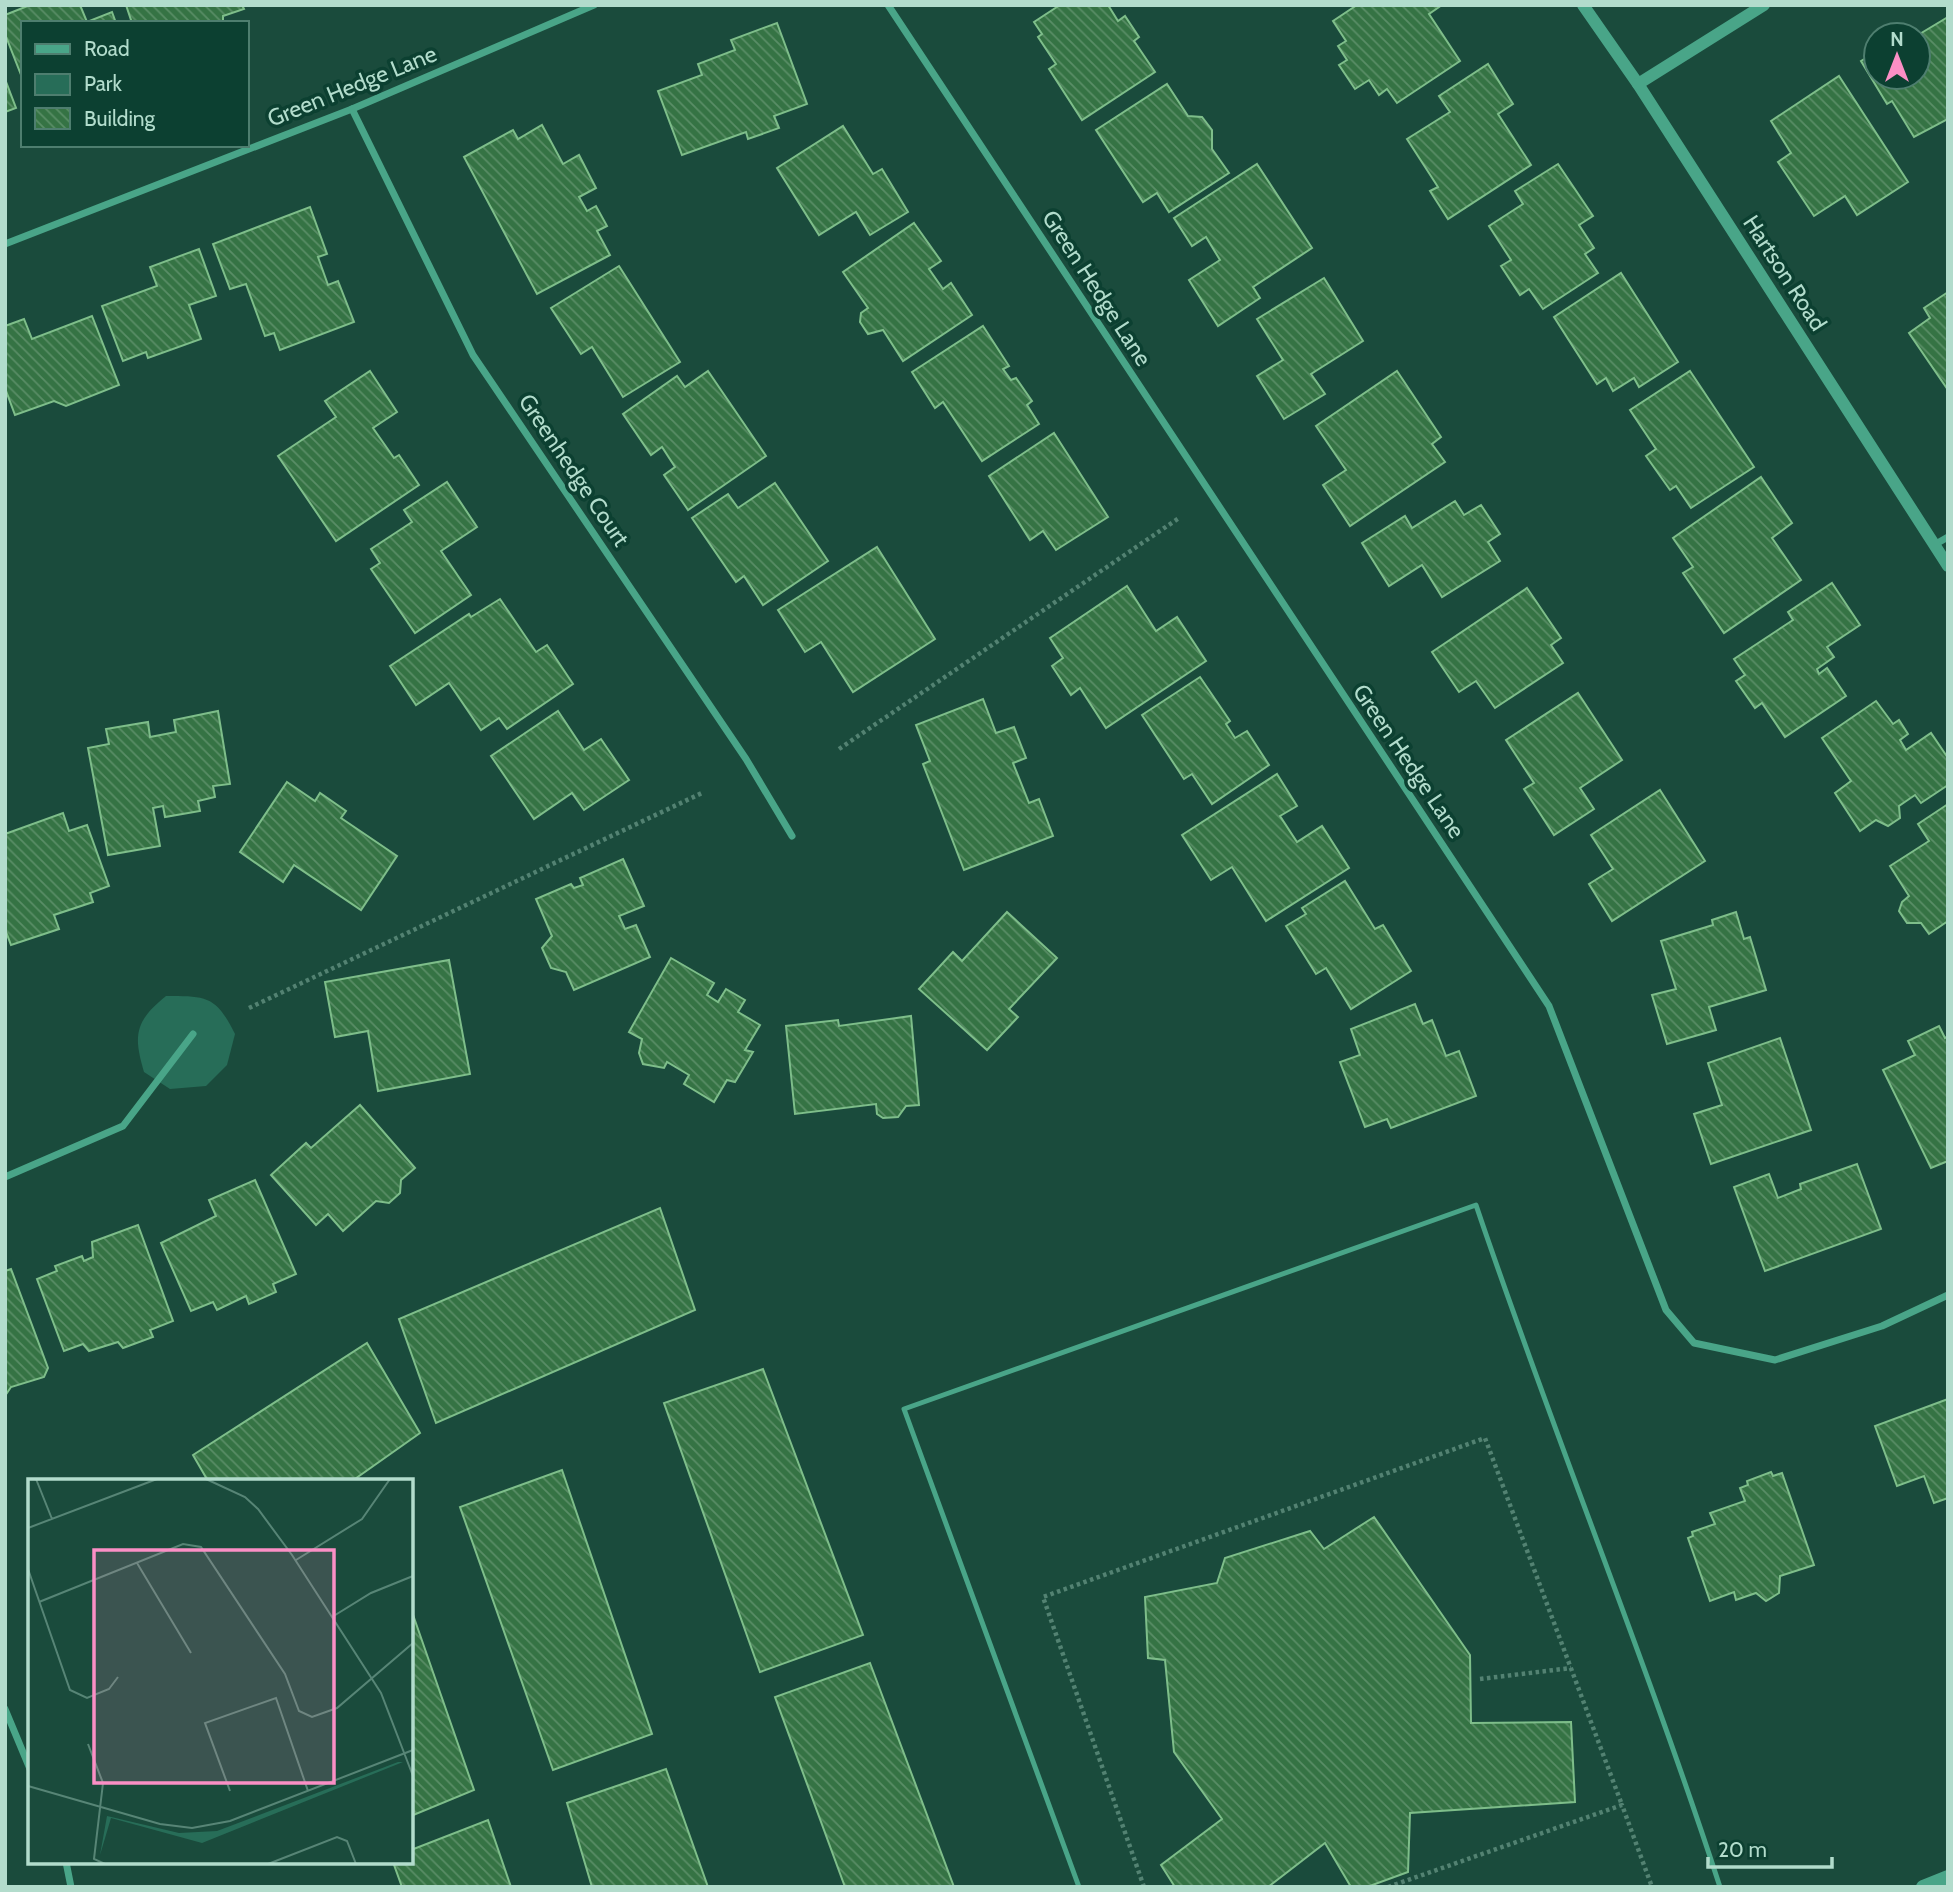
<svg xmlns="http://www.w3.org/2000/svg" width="1953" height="1892" viewBox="0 0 1953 1892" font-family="Cabin,sans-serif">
  <defs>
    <pattern id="building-back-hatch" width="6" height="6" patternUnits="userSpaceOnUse" patternTransform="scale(1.75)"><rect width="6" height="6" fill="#357344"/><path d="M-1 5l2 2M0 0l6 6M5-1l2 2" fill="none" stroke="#598d66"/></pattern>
  </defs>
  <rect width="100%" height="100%" fill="#1a4b3c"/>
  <!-- green -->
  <path fill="#276d58" d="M166 996C207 996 216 996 235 1034L227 1065 206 1086 170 1089 144 1072C133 1035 135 1021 166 996Z"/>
  <!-- building -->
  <g fill="url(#building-back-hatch)" stroke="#7ebe8a" stroke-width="2">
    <path d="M30 5H80L87 22 112 12 116 23H23V80L5 34V15Z"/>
    <path d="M126 5H242L244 9 223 16V23H132Z"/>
    <path d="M1060 5H1108L1118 21 1125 16 1139 37 1134 41 1155 72 1082 120 1049 69 1056 64 1038 37 1042 34 1034 22Z"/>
    <path d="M1357 5H1442L1429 14 1460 61 1397 103 1387 89 1379 95 1369 80 1355 89 1339 65 1347 60 1338 46 1346 41 1333 21Z"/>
    <path d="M1948 17V119L1914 137 1892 101 1887 104 1861 61 1876 52V77H1918V35Z"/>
    <path d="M777 23 807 104 774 116 779 128 748 139 746 132 682 155 658 91 702 75 698 64 735 50 731 40Z"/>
    <path d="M1488 64 1513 104 1498 114 1531 165 1448 219 1430 191 1438 187 1407 139 1450 112 1439 96Z"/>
    <path d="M1839 76 1908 182 1857 215 1845 196 1814 216 1778 162 1791 153 1771 121Z"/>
    <path d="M5 79 16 108 5 112Z"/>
    <path d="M1167 84 1188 116 1202 117 1212 130V149L1229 173 1169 212 1157 193 1143 202 1096 130Z"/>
    <path d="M542 125 563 164 579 155 596 188 579 197 587 211 596 206 607 226 597 231 610 255 537 294 464 157 513 130 518 139Z"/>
    <path d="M843 126 873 174 882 169 908 212 870 235 856 212 819 235 777 168Z"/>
    <path d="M1257 164 1312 248 1253 287 1260 298 1218 326 1189 280 1220 260 1206 237 1192 246 1174 218Z"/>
    <path d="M1558 164 1593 216 1579 225 1594 248 1585 254 1598 273 1543 309 1529 289 1520 295 1501 266 1511 260 1489 226 1523 204 1515 191Z"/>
    <path d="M310 207 327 254 318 257 328 285 338 281 354 322 280 350 274 333 265 336 246 284 230 289 213 244Z"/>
    <path d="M914 223 941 261 929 269 943 289 951 283 972 315 903 361 883 330 868 334 860 322 861 313 868 308 843 272Z"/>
    <path d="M199 249 216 296 189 305 201 339 148 358 146 352 123 361 102 306 157 286 150 267Z"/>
    <path d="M619 266 680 362 623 397 592 347 581 354 551 308Z"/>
    <path d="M1621 273 1678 362 1639 387 1634 378 1613 391 1606 378 1597 384 1554 317Z"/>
    <path d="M1324 278 1363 341 1311 374 1325 394 1284 419 1257 376 1283 360 1257 319Z"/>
    <path d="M1948 292V390L1909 333 1930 318 1924 308Z"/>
    <path d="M92 316 119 385 66 406 54 401 15 415 5 388V326L24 319 32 339Z"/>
    <path d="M983 326 1009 366 1003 369 1011 380 1016 378 1032 401 1027 405 1039 424 982 461 943 402 935 408 912 372Z"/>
    <path d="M370 371 397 412 373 428 394 458 399 455 419 485 336 541 278 456 336 417 325 401Z"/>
    <path d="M708 371 766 456 688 510 664 475 675 467 662 447 651 455 623 414 677 376 685 387Z"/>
    <path d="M1397 371 1441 437 1432 444 1445 462 1350 526 1323 485 1346 470 1316 426Z"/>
    <path d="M1690 371 1754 467 1691 508 1676 486 1670 490 1646 456 1656 449 1630 410Z"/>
    <path d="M1054 433 1108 517 1056 550 1043 531 1030 540 989 476Z"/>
    <path d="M1761 477 1792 523 1772 538 1801 580 1724 633 1683 573 1693 567 1673 538Z"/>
    <path d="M447 482 477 527 441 551 471 595 415 633 371 569 380 563 371 549 412 522 404 510Z"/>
    <path d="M775 483 828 561 763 605 744 576 736 582 692 518 728 494 738 508Z"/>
    <path d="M1455 501 1464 515 1481 505 1500 534 1488 542 1500 561 1442 597 1422 565 1389 586 1362 543 1405 516 1412 528Z"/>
    <path d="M877 547 935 639 853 692 821 642 805 652 778 610Z"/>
    <path d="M1832 583 1860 625 1827 647 1834 657 1817 669 1819 674 1827 668 1846 696 1785 737 1762 703 1755 708 1736 681 1745 675 1734 659 1793 620 1788 612Z"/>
    <path d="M1127 586 1156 631 1177 617 1206 661 1106 728 1080 688 1071 695 1052 666 1063 658 1050 638Z"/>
    <path d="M1527 588 1561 638 1551 645 1563 663 1495 708 1476 681 1459 692 1432 652Z"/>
    <path d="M500 599 536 652 547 645 573 684 507 729 499 718 481 730 449 683 416 705 390 666 469 614 471 617Z"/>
    <path d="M1200 677 1230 721 1226 724 1235 738 1247 731 1269 765 1212 804 1192 774 1184 779 1142 715Z"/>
    <path d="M1578 693 1622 760 1580 788 1594 809 1554 835 1524 789 1534 783 1506 740Z"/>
    <path d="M983 699 996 733 1014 727 1026 758 1013 763 1029 803 1039 799 1053 836 964 870 923 764 930 761 916 725Z"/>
    <path d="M1876 701 1893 724 1899 720 1908 734 1900 740 1906 750 1931 733 1948 758V785L1921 803 1915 795 1899 806 1900 818 1888 826 1876 820 1860 831 1835 793 1851 781 1822 738Z"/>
    <path d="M218 711 230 784 213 786 215 797 198 801 200 811 165 817 163 806 153 808 160 846 108 855 88 748 109 744 106 729 148 722 150 737 176 732 174 720Z"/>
    <path d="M558 711 584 750 601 739 629 780 584 810 572 793 534 819 491 756Z"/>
    <path d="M1277 774 1297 806 1280 816 1297 842 1322 826 1349 868 1266 921 1232 867 1211 880 1182 835Z"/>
    <path d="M287 782 315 801 320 793 346 811 341 818 397 856 361 910 294 865 283 882 240 852Z"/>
    <path d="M1660 790 1705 861 1612 921 1589 884 1613 869 1591 835Z"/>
    <path d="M1948 804V921L1929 934 1921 923H1907L1899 911 1902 902 1909 896 1890 866 1929 841 1918 824Z"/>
    <path d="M63 813 69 831 87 825 109 886 90 893 93 902 54 915 59 929 11 945 5 929V834Z"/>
    <path d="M623 859 644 906 619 916 625 929 636 925 650 957 574 990 566 972 551 968 542 948 552 936 536 899 571 884 574 888 583 885 580 878Z"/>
    <path d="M1345 881 1375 929 1383 925 1411 971 1351 1009 1326 968 1316 974 1286 926 1306 914 1302 908Z"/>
    <path d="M1007 912 1057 958 1009 1009 1018 1017 987 1050 919 989 953 952 962 961Z"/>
    <path d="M1736 912 1744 939 1750 937 1766 990 1709 1007 1716 1030 1667 1044 1652 995 1676 989 1661 941 1713 925 1712 920Z"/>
    <path d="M671 958 714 983 707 995 718 1002 726 989 745 1000 738 1012 760 1025 745 1050 753 1052 735 1082 727 1080 714 1102 684 1084 689 1075 667 1062 664 1068 643 1064 639 1053 642 1039 629 1032Z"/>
    <path d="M449 960 470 1074 378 1091 368 1031 335 1037 325 982Z"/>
    <path d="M1415 1004 1423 1024 1432 1020 1446 1056 1459 1051 1476 1096 1391 1128 1387 1119 1365 1127 1340 1062 1360 1055 1351 1029Z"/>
    <path d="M911 1016 919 1105 906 1106 898 1117 883 1118 877 1114 876 1104 795 1114 786 1026 838 1020 839 1026Z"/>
    <path d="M1939 1026 1945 1038 1948 1036V1161L1931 1168 1883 1070 1915 1055 1908 1041Z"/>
    <path d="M1780 1038 1811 1130 1711 1164 1694 1114 1722 1105 1708 1063Z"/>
    <path d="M360 1105 415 1168 401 1180 400 1193 389 1203 376 1201 343 1231 328 1214 316 1225 271 1175 306 1143 311 1148Z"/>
    <path d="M1857 1164 1881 1229 1765 1271 1734 1187 1769 1174 1778 1198 1801 1189 1800 1184Z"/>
    <path d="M255 1180 296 1274 273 1284 276 1292 249 1304 246 1296 217 1310 213 1302 191 1311 161 1243 216 1216 209 1200Z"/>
    <path d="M660 1208 695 1310 436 1423 399 1319Z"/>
    <path d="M138 1225 173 1321 150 1330 153 1337 123 1348 118 1342 89 1351 83 1344 64 1351 37 1279 57 1271 55 1266 82 1256 84 1261 93 1257 92 1242Z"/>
    <path d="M11 1269 48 1368 44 1377 11 1387 5 1396V1271Z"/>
    <path d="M367 1343 420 1433 352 1481H208L193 1455Z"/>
    <path d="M763 1369 863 1635 760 1672 664 1403Z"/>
    <path d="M1948 1399V1498L1934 1503 1924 1476 1897 1486 1875 1426Z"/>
    <path d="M562 1470 652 1734 553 1770 460 1507Z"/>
    <path d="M1771 1472 1773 1476 1782 1473 1814 1565 1780 1576 1779 1593 1766 1601 1756 1593 1736 1600 1734 1592 1710 1601 1688 1538 1693 1536 1692 1532 1715 1524 1710 1513 1745 1501 1740 1488 1748 1485 1747 1481Z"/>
    <path d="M1374 1517 1470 1655 1471 1723 1571 1722 1575 1802 1410 1813 1408 1872 1367 1887H1351L1325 1843 1268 1887H1175L1161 1865 1222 1819 1174 1752 1165 1660 1148 1658 1145 1597 1217 1583 1225 1558 1310 1531 1324 1549Z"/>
    <path d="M411 1609 474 1790 411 1816Z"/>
    <path d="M870 1663 954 1887H845L775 1697Z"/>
    <path d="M666 1769 708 1887H592L567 1803Z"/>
    <path d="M488 1820 511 1887H402L393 1862H411V1850Z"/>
  </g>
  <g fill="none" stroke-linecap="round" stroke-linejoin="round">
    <!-- path -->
    <g stroke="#538272" stroke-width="4.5" stroke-dasharray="3.5 3.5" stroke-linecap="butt">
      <path d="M839 749 1179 518"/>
      <path d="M249 1008 704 792"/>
      <path d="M1480 1679 1571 1668"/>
      <path d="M1144 1887 1043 1597 1485 1438 1622 1805"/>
      <path d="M1388 1887 1622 1805 1652 1887"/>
    </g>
    <!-- service -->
    <path stroke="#49a588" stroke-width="5" d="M1079 1887 904 1409 1476 1205C1553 1433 1645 1657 1720 1887"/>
    <!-- minor -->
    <g stroke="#49a588" stroke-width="7">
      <path d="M888 5 1549 1006 1666 1310 1694 1343 1775 1360 1882 1326 1948 1295"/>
      <path d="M352 109 473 355 746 759 792 836"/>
      <path d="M5 244 352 109 594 5"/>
      <path d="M1934 545 1948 537"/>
      <path d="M5 1177 123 1126 193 1034"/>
      <path d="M5 1709 30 1769"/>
      <path d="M66 1862 71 1887"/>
    </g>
    <!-- tertiary -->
    <g stroke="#49a588" stroke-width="12">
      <path d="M1583 5 1638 84 1948 566"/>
      <path d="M1638 84 1764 5"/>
    </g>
    <!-- secondary -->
    <path stroke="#49a588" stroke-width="14" d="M1923 1887 1948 1877"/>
  </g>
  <g text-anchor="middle" stroke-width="7" stroke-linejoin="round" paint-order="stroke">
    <!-- street labels -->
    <g font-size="23" fill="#b2dccc" stroke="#0c4031">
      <text transform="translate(352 86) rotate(-22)" y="8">Green Hedge Lane</text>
      <text transform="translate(1785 273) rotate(57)" y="8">Hartson Road</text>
      <text transform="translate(1097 288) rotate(57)" y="8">Green Hedge Lane</text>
      <text transform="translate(574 470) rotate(56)" y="8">Greenhedge Court</text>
      <text transform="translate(1409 761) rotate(56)" y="8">Green Hedge Lane</text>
    </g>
  </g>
  <!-- overview -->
  <g transform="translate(28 1479)">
    <rect width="385" height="385" fill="#1a4b3c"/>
    <path d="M370 283H375L174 364 83 339 72 376 79 337 151 354 189 352Z" fill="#276d58"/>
    <path fill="none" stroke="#578576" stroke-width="2" d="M8 0 24 40M178 0 217 18 230 30 264 76 353 214 385 297M0 49 129 0M268 81 334 40 362 0M109 84 163 174M0 90 42 211 59 219 81 210 90 198M11 123 155 65 173 68 257 195 271 232 284 238 309 229 385 164M304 138 343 114 385 97M60 265 75 304 66 380 77 385M0 307 132 345 164 349 202 342 385 271M202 312 177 244 248 219 280 312M240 385 309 358 319 362 328 385"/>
    <path fill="#fb8fc5" fill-opacity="0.15" stroke="#fb8fc5" stroke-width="3.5" d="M66 71H306V304H66Z"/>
    <rect width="385" height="385" fill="none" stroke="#b2dccc" stroke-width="3.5"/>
  </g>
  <!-- border -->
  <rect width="1953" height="1892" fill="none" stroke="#b2dccc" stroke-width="14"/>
  <!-- legend -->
  <rect x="21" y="21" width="228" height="126" fill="#0c4031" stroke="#4e7e6f" stroke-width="2"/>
  <rect x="35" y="44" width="35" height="10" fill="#49a588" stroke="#4e7e6f" stroke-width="2"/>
  <text x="84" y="56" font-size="21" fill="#b2dccc">Road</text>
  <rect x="35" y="74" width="35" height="21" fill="#276d58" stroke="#4e7e6f" stroke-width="2"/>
  <text x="84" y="91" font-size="21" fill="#b2dccc">Park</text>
  <rect x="35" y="108" width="35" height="21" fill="url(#building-back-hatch)" stroke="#4e7e6f" stroke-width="2"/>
  <text x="84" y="126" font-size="21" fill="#b2dccc">Building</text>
  <!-- north arrow -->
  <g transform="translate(1897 56)"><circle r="33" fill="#0c4031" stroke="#4e7e6f" stroke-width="2"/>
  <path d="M0-5L12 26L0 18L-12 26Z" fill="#fb8fc5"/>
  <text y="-10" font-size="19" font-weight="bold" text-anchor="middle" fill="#b2dccc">N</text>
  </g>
  <!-- scale -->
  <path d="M1708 1857v10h124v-10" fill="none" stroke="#b2dccc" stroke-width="3.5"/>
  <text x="1718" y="1857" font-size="21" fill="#b2dccc" stroke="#0c4031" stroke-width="5" paint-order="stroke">20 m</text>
</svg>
